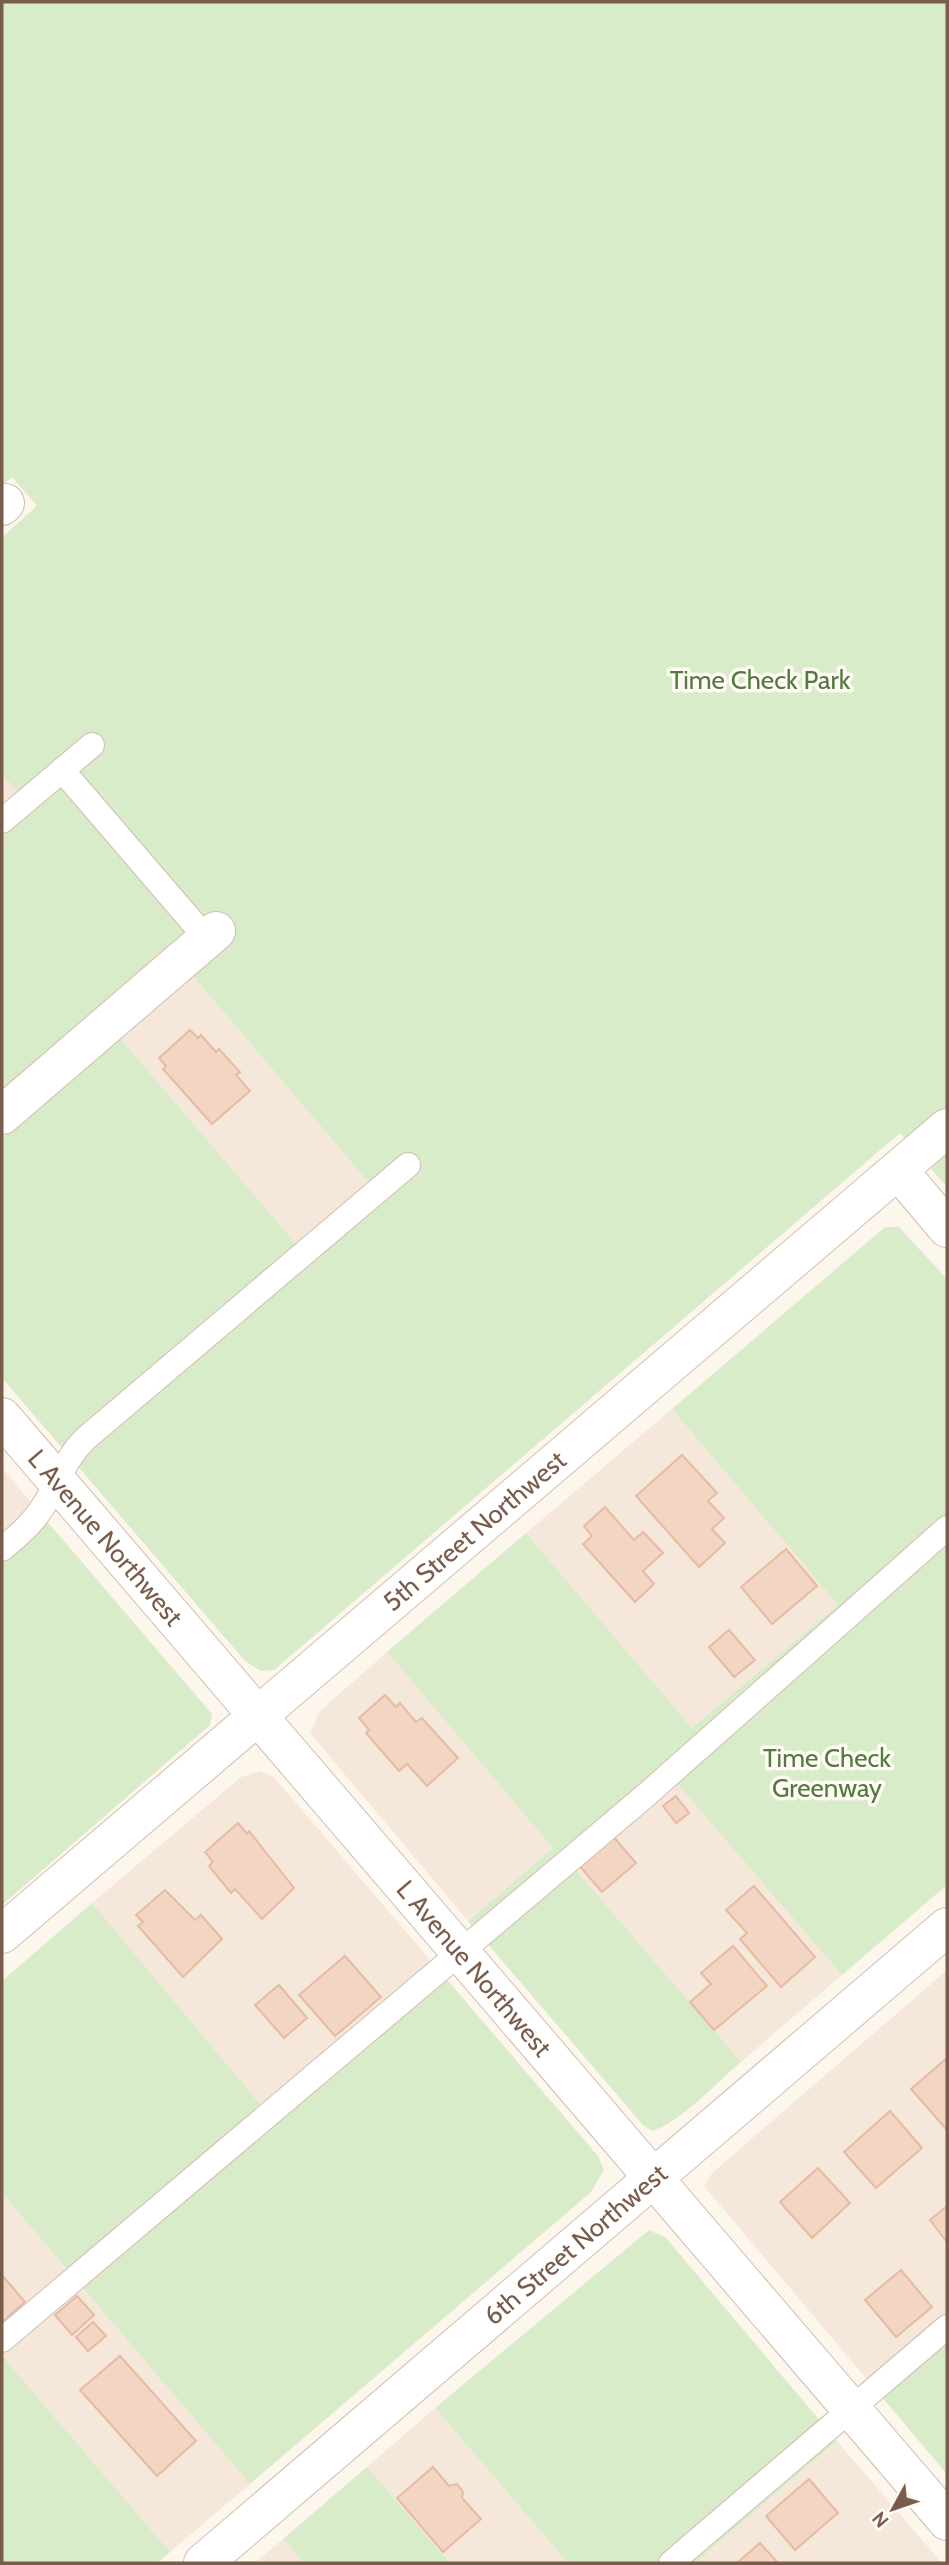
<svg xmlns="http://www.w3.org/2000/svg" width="949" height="2565" viewBox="0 0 949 2565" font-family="Cabin,sans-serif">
  <rect width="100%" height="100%" fill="#fdf6ec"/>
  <!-- residential -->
  <g fill="#f5e8da">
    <path d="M2 774 17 792 2 805Z"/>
    <path d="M193 976 370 1184 298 1246 120 1038Z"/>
    <path d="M672 1409 838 1605 692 1728 526 1533Z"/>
    <path d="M2 1468 33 1505 2 1532Z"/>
    <path d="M387 1652 553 1848 468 1921 310 1733 320 1711Z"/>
    <path d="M260 1771 274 1777 431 1961 261 2105 92 1903 241 1777Z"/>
    <path d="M676 1781 842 1975 741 2062 575 1869Z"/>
    <path d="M947 1970V2340L881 2396 704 2186 712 2173Z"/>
    <path d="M2 2193 250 2484 170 2552 2 2356Z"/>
    <path d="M435 2408 568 2563H450L367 2467Z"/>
    <path d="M837 2441 942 2563H695Z"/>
    <path d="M283 2539 304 2563H255Z"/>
  </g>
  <!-- green -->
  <g fill="#d8ecc9">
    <path d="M2 2H947V1187L900 1133 274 1670 261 1671 245 1661 2 1378V1138L120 1038 298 1246 370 1184 193 976 2 1092V805L17 792 2 774V537L37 506 12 477 2 485Z"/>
    <path d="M885 1227H899L947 1279V1885L842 1975 676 1782 575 1869 741 2062C717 2082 681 2122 652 2131L643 2125 468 1921 553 1848 387 1652 526 1533 692 1728 838 1605 672 1409Z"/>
    <path d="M33 1505 212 1714 210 1725 2 1905V1532Z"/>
    <path d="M92 1903 261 2105 431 1961 598 2156 604 2170 591 2192 250 2484 2 2193V1981Z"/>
    <path d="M649 2230 666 2238 837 2441 695 2563H568L435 2408Z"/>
    <path d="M947 2340V2474L881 2396Z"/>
    <path d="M2 2356 170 2552 157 2563H2Z"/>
    <path d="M367 2467 450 2563H304L283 2539Z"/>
  </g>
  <!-- building -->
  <g fill="#f3d5c3" stroke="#e6bba3" stroke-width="2">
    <path d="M190 1030 198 1038 201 1035 216 1052 219 1049 240 1072 236 1075 250 1091 212 1124 163 1069 166 1066 159 1058Z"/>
    <path d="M682 1455 717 1493 708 1501 724 1518 712 1529 725 1543 699 1567 636 1496Z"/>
    <path d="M605 1507 634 1540 643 1532 663 1553 643 1571 654 1584 635 1602 583 1544 592 1536 584 1526Z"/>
    <path d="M786 1549 817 1586 772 1624 741 1587Z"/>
    <path d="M729 1630 755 1660 734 1677 709 1647Z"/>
    <path d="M385 1695 396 1707 400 1703 416 1722 422 1718 458 1758 427 1786 407 1764 399 1771 366 1733 369 1730 359 1718Z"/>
    <path d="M676 1796 689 1813 676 1823 663 1806Z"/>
    <path d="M238 1823 247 1834 249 1831 294 1888 262 1919 235 1889 231 1893 209 1866 213 1862 205 1852Z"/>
    <path d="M611 1834 636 1863 602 1892 578 1864Z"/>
    <path d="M754 1886 815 1957 781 1987 740 1939 747 1933 726 1910Z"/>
    <path d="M165 1890 195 1920 201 1915 222 1939 183 1977 138 1926 143 1922 136 1915Z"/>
    <path d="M733 1946 767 1986 714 2030 690 2002 711 1984 701 1973Z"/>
    <path d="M345 1956 381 1997 335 2036 299 1995Z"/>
    <path d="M279 1985 307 2018 284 2038 255 2005Z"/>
    <path d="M947 2058V2130L911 2089Z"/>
    <path d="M890 2111 922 2148 876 2188 844 2152Z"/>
    <path d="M818 2168 850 2203 812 2238 780 2202Z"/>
    <path d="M947 2206V2242L930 2220Z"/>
    <path d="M901 2270 932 2307 896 2337 865 2300Z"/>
    <path d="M2 2275 25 2302 2 2322Z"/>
    <path d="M77 2296 94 2315 72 2335 55 2315Z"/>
    <path d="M93 2322 106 2336 88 2351 76 2337Z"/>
    <path d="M120 2356 196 2441 157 2476 80 2390Z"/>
    <path d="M433 2467 449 2486 457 2484 463 2492 462 2498 481 2519 443 2552 397 2498Z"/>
    <path d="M809 2479 838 2513 795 2550 766 2516Z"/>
    <path d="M760 2543 778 2563H737Z"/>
  </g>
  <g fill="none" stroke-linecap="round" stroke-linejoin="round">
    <!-- service casing -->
    <g stroke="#d1beb0" stroke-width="26">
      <g id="service">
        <path d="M62 770 207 939"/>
        <path d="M2 821 92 745"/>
        <path d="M2 1549C18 1536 33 1523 44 1505 60 1481 63 1461 85 1439L408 1165"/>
        <path d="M2 2340 645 1796 947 1528"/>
        <path d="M671 2563 947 2327"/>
      </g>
    </g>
    <!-- minor casing -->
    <g stroke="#d1beb0" stroke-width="40">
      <g id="minor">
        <path d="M2 506 5 503"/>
        <path d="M2 1115 216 931"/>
        <path d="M898 1170 947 1228"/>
        <path id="s1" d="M2 1417 947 2521"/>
        <path id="s2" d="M2 1934 947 1128"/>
        <path id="s3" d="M203 2563 947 1927"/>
      </g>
    </g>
    <!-- service -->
    <use href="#service" stroke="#fff" stroke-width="24"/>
    <!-- minor -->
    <use href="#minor" stroke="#fff" stroke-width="38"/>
  </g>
  <g text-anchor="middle" stroke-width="7" stroke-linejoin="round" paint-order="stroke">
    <!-- park labels -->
    <g font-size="26" fill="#537a41" stroke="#fffaf3">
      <text x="760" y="689">Time Check Park</text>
      <text x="827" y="1767">Time Check<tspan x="827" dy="30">Greenway</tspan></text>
    </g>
    <!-- street labels -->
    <g font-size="26" fill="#7a5c4d" stroke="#fffaf3">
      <text dy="9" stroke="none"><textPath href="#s2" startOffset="621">5th Street Northwest</textPath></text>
      <text dy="9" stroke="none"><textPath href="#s1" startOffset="159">L Avenue Northwest</textPath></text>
      <text dy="9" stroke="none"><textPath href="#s1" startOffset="726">L Avenue Northwest</textPath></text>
      <text dy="9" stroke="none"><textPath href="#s3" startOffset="490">6th Street Northwest</textPath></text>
    </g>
  </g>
  <!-- border -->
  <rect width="949" height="2565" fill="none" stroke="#7a5c4d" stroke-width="7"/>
  <!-- north arrow -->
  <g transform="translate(893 2509) rotate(230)" stroke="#fffaf3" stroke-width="5" paint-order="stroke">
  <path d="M0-5L12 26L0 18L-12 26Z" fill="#7a5c4d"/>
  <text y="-10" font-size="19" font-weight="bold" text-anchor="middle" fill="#7a5c4d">N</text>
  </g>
</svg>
